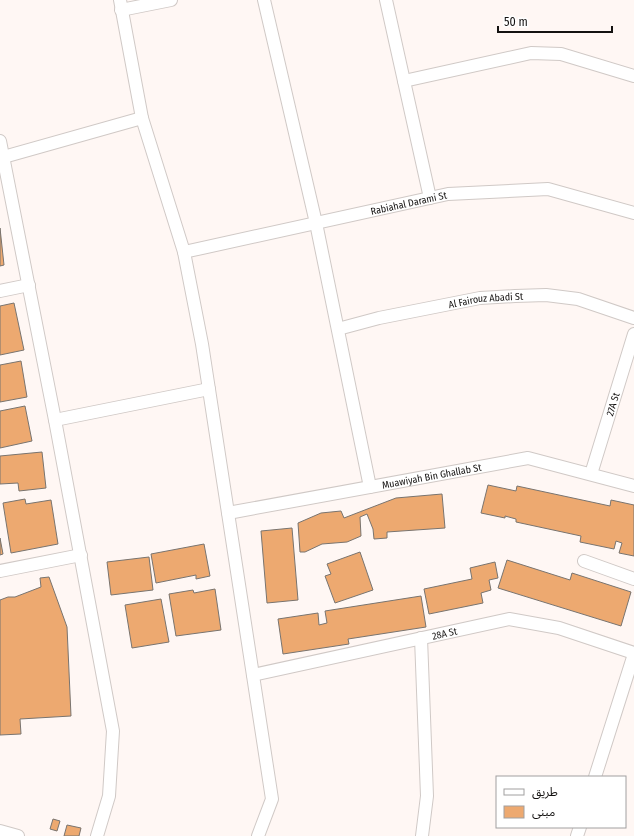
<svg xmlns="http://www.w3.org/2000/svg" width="634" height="836" viewBox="0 0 634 836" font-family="'Fira Sans Condensed','Noto Sans Arabic',sans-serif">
  <rect width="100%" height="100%" fill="#fff7f4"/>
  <!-- building -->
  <g fill="#eda970" stroke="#79746f">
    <path d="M0 228 4 265 0 266Z"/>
    <path d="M14 303 24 350 0 355V306Z"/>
    <path d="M21 361 27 397 0 402V365Z"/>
    <path d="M25 406 32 441 0 448V411Z"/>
    <path d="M42 452 46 488 19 491 18 483 0 484V456Z"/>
    <path d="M488 485 516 491 517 486 610 506 611 500 634 505V556L619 553 622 543 616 541 614 549 580 542 581 536 516 522V519L505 516V518L481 513Z"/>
    <path d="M442 494 445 528 387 532V538L374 539 373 529 367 514 360 517 361 536 347 542 322 544 305 552H300L298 523 321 513 341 511 344 518 396 498Z"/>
    <path d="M25 499 26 504 51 500 58 544 11 553 3 503Z"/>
    <path d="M292 528 298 600 267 603 261 531Z"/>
    <path d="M0 538 3 554 0 555Z"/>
    <path d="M204 544 210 576 196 579V575L156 583 151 554Z"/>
    <path d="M360 552 373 590 335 603 325 576 331 574 327 564Z"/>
    <path d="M149 557 153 590 111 595 107 562Z"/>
    <path d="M507 560 570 580 572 573 631 592 621 626 498 588Z"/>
    <path d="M495 562 498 578 489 580 491 590 481 593 483 603 429 614 424 589 472 579 470 568Z"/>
    <path d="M49 577 67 627 71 716 20 719 21 734 0 735V600L8 597H15L41 587 40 578Z"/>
    <path d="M215 589 221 630 176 636 169 594 193 590 194 593Z"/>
    <path d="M421 596 426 627 348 639 349 644 283 654 278 619 318 613 319 625 327 623 325 611Z"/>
    <path d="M161 599 169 642 132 648 125 605Z"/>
    <path d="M53 819 60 821 57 831 50 829Z"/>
    <path d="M67 825 81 828 79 836H64Z"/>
  </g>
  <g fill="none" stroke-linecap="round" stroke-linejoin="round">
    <!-- minor casing -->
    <g stroke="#d0c9c6" stroke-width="14">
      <g id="minor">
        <path d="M120 0 142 118 184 252 202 344 272 799 258 836"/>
        <path d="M264 0 316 223 370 487"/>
        <path d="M386 0 430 198"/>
        <path d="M121 10 171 0"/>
        <path d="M404 81 531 53 561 54 634 76"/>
        <path d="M0 141 55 420 113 731 109 796 97 836"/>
        <path d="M0 158 142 118"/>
        <path id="s1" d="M184 252 448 194 548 189 634 213"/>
        <path d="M0 291 29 285"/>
        <path id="s2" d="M338 329 379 318 480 298 515 296 546 295 578 299 634 318"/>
        <path d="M55 420 209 389"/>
        <path id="s3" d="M591 474 634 334"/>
        <path id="s4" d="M228 513 528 458 634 486"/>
        <path d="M584 561 634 579"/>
        <path d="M0 571 81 555"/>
        <path d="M421 638 427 796 422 836"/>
        <path id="s5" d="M253 675 509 619 559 628 634 653"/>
        <path d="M595 777 634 654"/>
        <path d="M0 831 18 836"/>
        <path d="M577 836 580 827"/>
      </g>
    </g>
    <!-- minor -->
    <use href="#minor" stroke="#fff" stroke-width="12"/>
  </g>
  <g text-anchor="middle" stroke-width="3" stroke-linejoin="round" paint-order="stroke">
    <!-- street labels -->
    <g font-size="10" fill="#141211" stroke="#fff">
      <text dy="4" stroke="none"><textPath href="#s1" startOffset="230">Rabiahal Darami St</textPath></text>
      <text dy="4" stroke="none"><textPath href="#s2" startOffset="151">Al Fairouz Abadi St</textPath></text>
      <text dy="4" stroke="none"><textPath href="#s3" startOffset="73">27A St</textPath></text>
      <text dy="4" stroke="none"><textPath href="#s4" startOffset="207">Muawiyah Bin Ghallab St</textPath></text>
      <text dy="4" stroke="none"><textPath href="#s5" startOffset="196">28A St</textPath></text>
    </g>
  </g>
  <!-- legend -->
  <rect x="496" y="776" width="130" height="52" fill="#ffffff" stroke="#a1a0a0"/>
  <rect x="504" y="789" width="20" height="6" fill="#ffffff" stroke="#a1a0a0"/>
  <text x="532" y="796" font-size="12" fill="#141211">طريق</text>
  <rect x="504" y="806" width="20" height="12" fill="#eda970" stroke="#a1a0a0"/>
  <text x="532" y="816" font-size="12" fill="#141211">مبنى</text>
  <!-- scale -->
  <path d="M498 26v6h114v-6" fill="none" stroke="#141211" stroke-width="2"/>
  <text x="504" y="26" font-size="12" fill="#141211" stroke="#ffffff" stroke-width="3" paint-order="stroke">50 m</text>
</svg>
